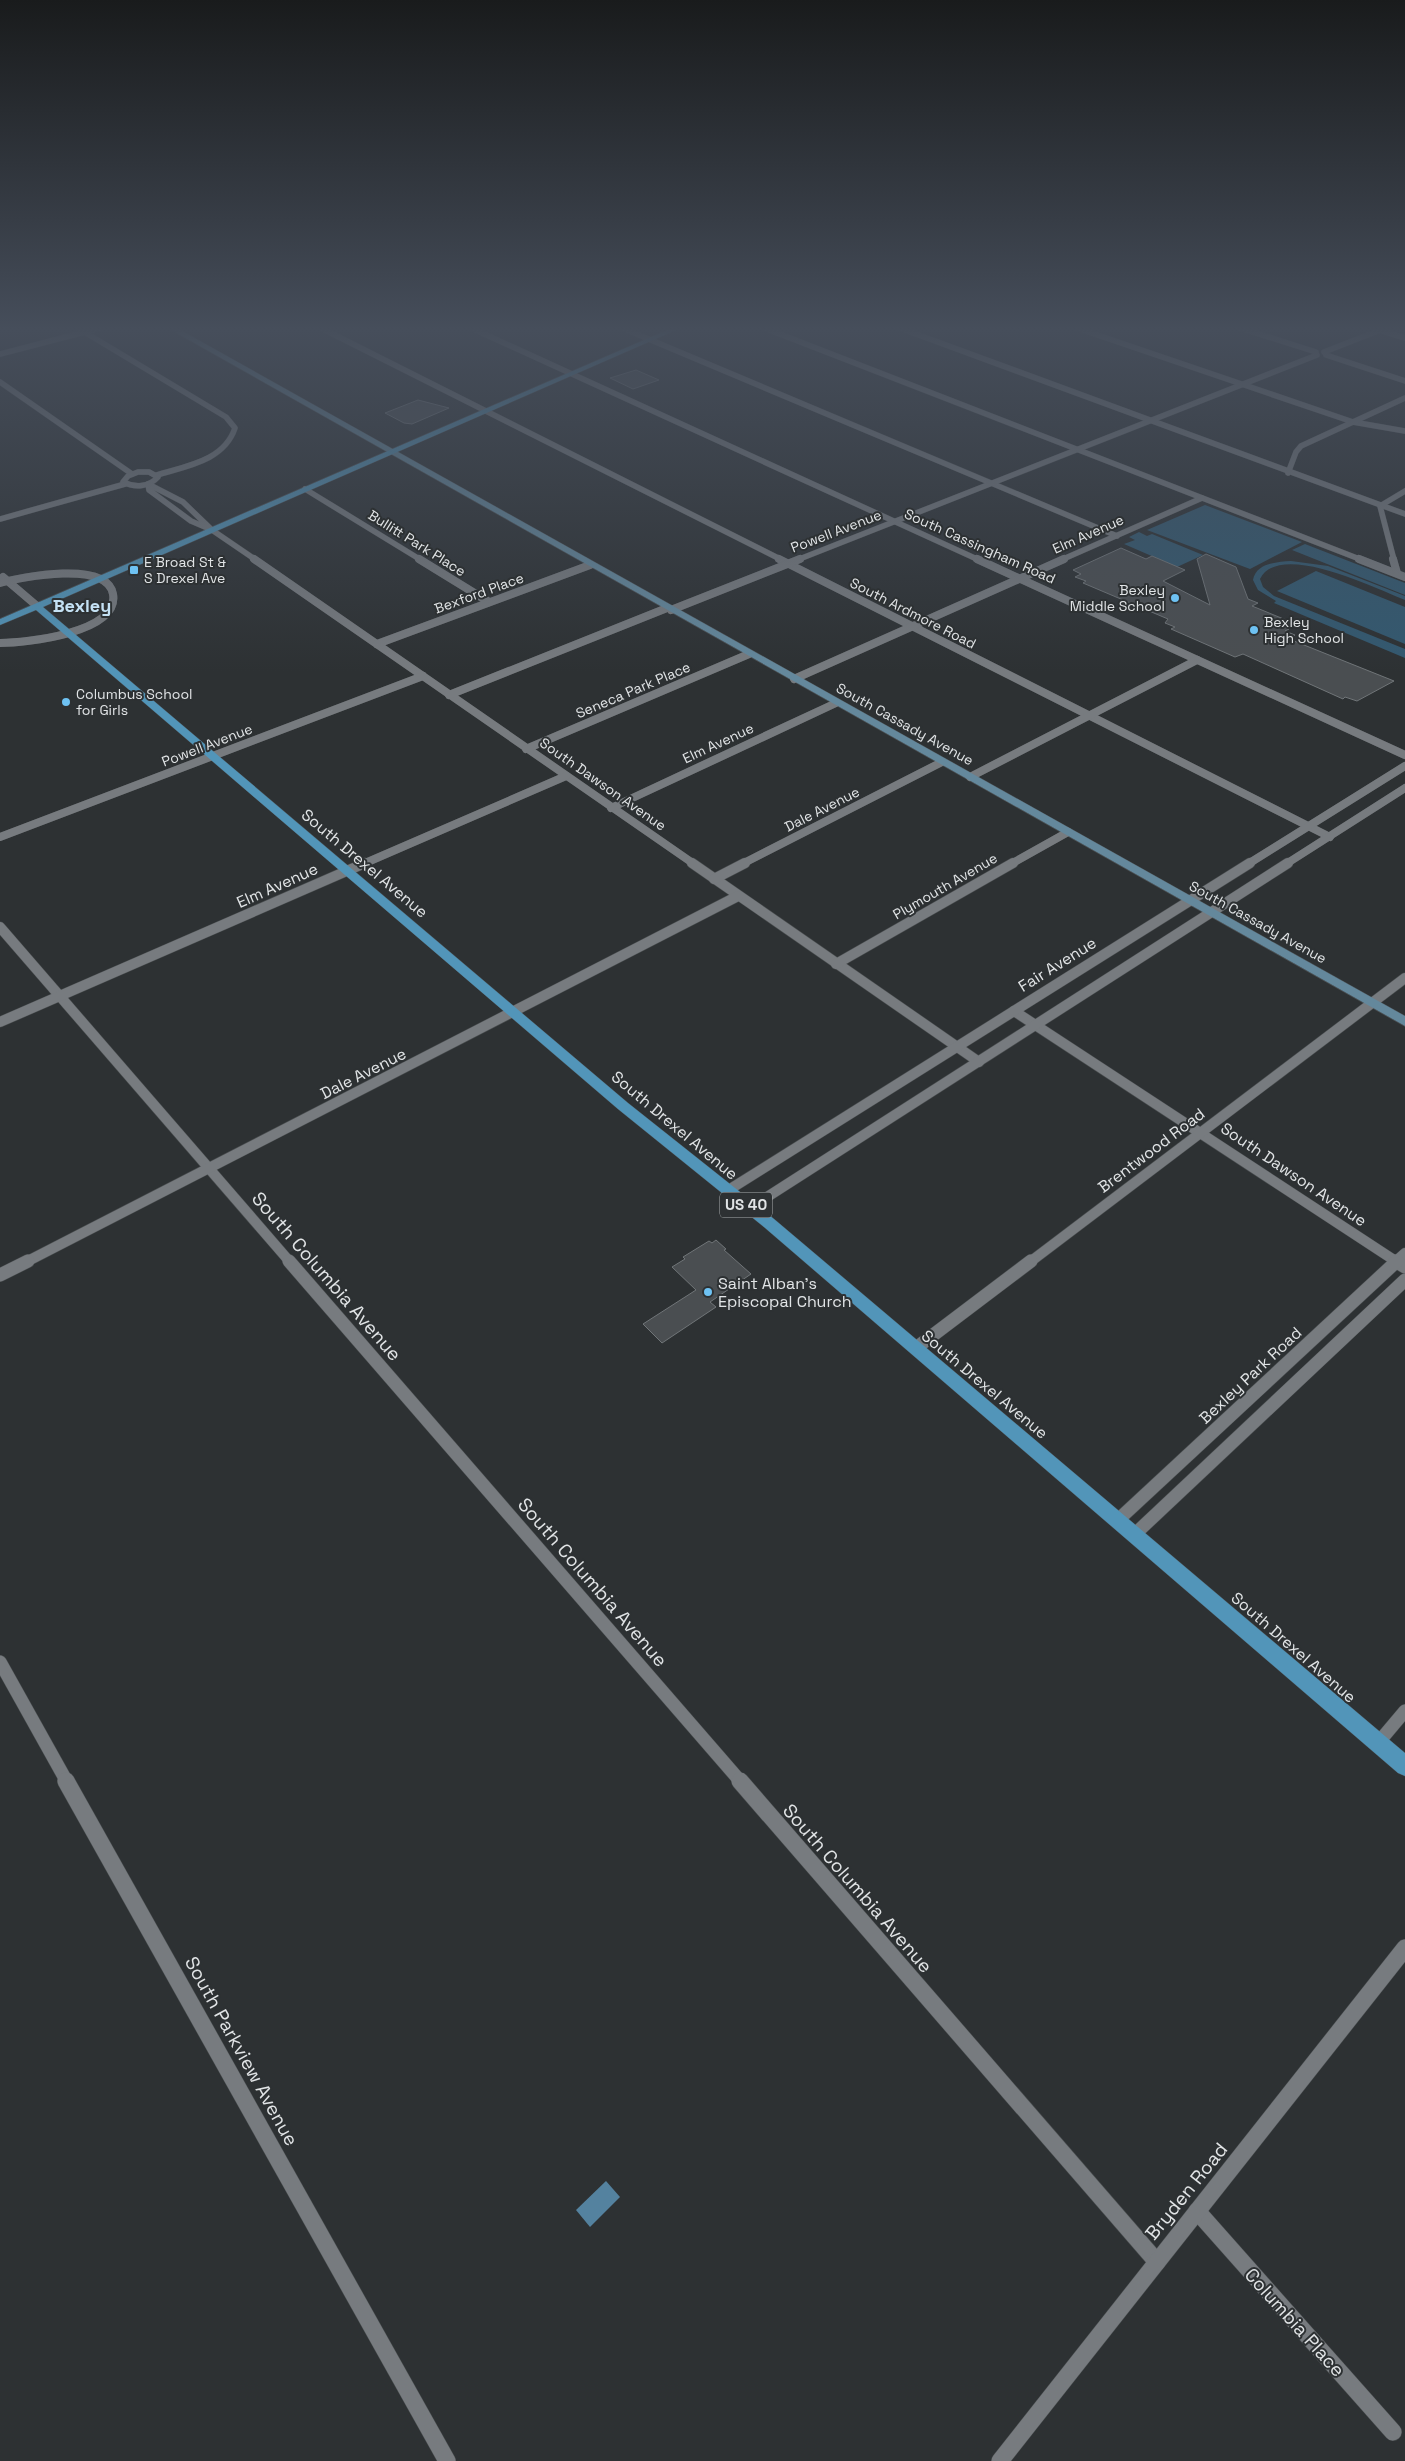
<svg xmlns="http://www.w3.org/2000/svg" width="1405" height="2461" viewBox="0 0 1405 2461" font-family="'Space Grotesk',sans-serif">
  <rect width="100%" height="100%" fill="#2d3133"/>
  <!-- green -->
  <g fill="#335970">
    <path d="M1205 505 1302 542 1250 569 1147 530Z"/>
    <path d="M1139 532 1147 536 1152 534 1203 555 1177 567 1124 544 1135 540 1129 537Z"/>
    <path d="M1305 544 1405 583V595L1292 550Z"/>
    <path d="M1291 561 1328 566 1405 596V600C1377 589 1279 540 1260 579L1263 587 1274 596 1405 649V658L1274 603 1276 601 1258 590 1253 580C1256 563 1277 562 1291 561Z"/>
    <path d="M1316 571 1405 607V644L1277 591Z"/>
  </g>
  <!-- water -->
  <path fill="#54829f" d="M606 2181 620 2197 590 2227 576 2210Z"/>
  <!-- building -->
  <g fill="#4a4e51" stroke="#707578">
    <path d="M636 370 659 380 633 389 610 378Z"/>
    <path d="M418 400 449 408 412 424 404 423 385 413Z"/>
    <path d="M1121 548 1146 559 1152 556 1185 570 1163 581 1210 605 1197 559 1206 554 1236 567 1248 599 1258 603 1252 606 1291 622 1282 626 1289 629 1285 631 1295 635 1289 639 1394 681 1357 701 1345 697 1343 699 1243 654 1235 657 1171 629 1175 627 1165 623 1168 619 1083 583 1086 581 1075 577 1081 574 1073 570Z"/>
    <path d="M716 1240 726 1249 724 1250 751 1274 710 1302 716 1307 662 1343 643 1324 696 1290 672 1267 685 1259 683 1257 709 1241 712 1243Z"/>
  </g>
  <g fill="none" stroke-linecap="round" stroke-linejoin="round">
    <!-- street-far4 casing -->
    <g stroke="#4a4e50" stroke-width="6">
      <g id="street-far4">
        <path d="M76 327 226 417 235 428C224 461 186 466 157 475"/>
        <path d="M319 327 782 560"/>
        <path d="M469 327 979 560"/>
        <path d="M620 327 1117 536"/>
        <path d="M762 327 1362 560"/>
        <path d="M897 327 1405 514"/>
        <path d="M1074 327 1353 422 1405 431"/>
        <path d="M1237 327 1316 352"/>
        <path d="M1379 330 1405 338"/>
        <path d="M1324 352 1388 327"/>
        <path d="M0 354 104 327"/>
        <path d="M1326 355 1405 381"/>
        <path d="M0 382 132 474"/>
        <path d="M138 472H149L158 477C149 487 135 488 123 482L128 476Z"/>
        <path d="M1288 473 1296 452 1301 446 1405 398"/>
        <path d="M148 484 183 502 212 530 191 521 149 490Z"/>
        <path d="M305 489 421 560"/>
        <path d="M0 519 125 484"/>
        <path d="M212 530 256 560"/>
        <path d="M797 560 1317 355"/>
        <path d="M1061 560 1202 498"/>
        <path d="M1394 560 1380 506 1405 491"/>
      </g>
    </g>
    <!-- street-far3 casing -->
    <g stroke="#4a4e50" stroke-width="8">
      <g id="street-far3">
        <path d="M254 559 694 864"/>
        <path d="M419 559 489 602"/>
        <path d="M779 559 1330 837"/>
        <path d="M977 559 1405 755"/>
        <path d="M1359 559 1405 577"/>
        <path d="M1393 559 1397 573"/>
        <path d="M3 577 37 606"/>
        <path d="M0 583C22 577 107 560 113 594 120 633 25 643 0 643"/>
        <path d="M671 610 800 559"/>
        <path d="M377 644 590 565"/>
        <path d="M794 679 1064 559"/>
        <path d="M449 695 667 608"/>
        <path d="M526 749 749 654"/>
        <path d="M970 777 1197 660"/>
        <path d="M611 808 836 703"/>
        <path d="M0 837 423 676"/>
        <path d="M363 864 566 776"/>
        <path d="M742 864 942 762"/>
        <path d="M1011 864 1068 832"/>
        <path d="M1248 864 1405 766"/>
        <path d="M1286 864 1405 788"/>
      </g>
    </g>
    <!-- street-far2 casing -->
    <g stroke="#4a4e50" stroke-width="11">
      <g id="street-far2">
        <path d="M692 863 979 1062"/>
        <path d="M714 879 745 863"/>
        <path d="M0 927 290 1262"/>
        <path d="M836 964 1013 863"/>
        <path d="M1014 1011 1397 1262"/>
        <path d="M0 1022 365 863"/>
        <path d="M727 1191 1250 863"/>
        <path d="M750 1208 1288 863"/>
        <path d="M26 1262 738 896"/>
        <path d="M1030 1262 1405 978"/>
        <path d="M1395 1262 1405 1253"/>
      </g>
    </g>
    <!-- street-far1 casing -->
    <g stroke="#4a4e50" stroke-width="14">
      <g id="street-far1">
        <path d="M289 1261 741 1782"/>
        <path d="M1395 1261 1405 1267"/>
        <path d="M0 1275 28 1261"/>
        <path d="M916 1348 1031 1261"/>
        <path d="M1118 1520 1397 1261"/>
        <path d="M1135 1534 1405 1280"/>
        <path d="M0 1662 67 1782"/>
        <path d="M1378 1743 1405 1711"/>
      </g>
    </g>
    <!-- street casing -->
    <g stroke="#4a4e50" stroke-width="18">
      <g id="street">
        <path d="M66 1781 447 2461"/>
        <path d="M740 1781 1157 2262"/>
        <path d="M1197 2211 1393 2432"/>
        <path d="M1000 2461 1405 1948"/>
      </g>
    </g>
    <!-- secondary casing -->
    <g stroke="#4a4e50" stroke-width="1">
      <path id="secondary" d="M166 327H175L1405 1016V1026Z"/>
    </g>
    <!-- primary casing -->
    <g stroke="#4a4e50" stroke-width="1">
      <path id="primary" d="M674 327H683L43 607 628 1103 774 1219 1405 1753V1776L1398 1773 764 1227 618 1109 36 610 0 625V619Z"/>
    </g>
    <!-- street-far4 -->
    <use href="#street-far4" stroke="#777b7f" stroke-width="5.5"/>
    <!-- street-far3 -->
    <use href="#street-far3" stroke="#777b7f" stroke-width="8"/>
    <!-- street-far2 -->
    <use href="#street-far2" stroke="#777b7f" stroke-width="10"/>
    <!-- street-far1 -->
    <use href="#street-far1" stroke="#777b7f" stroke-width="13"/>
    <!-- street -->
    <use href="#street" stroke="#777b7f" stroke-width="17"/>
    <!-- secondary -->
    <use href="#secondary" fill="#64889c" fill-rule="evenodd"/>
    <!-- primary -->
    <use href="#primary" fill="#5295b9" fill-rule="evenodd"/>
  </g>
  <!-- sky -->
  <linearGradient id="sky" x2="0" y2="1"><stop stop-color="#191b1c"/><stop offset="0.49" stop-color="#464e5b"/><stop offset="1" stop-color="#464e5b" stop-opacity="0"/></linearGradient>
  <rect width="1405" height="672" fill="url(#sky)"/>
  <!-- markers -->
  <g fill="#6ec2f3" stroke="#2d3133" stroke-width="2">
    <rect x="129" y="565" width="10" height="10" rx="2.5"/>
    <circle cx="1175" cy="598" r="5"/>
    <circle cx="1254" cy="630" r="5"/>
    <circle cx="66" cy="702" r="5"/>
    <circle cx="708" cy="1292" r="5"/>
  </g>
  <g text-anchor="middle" stroke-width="4" stroke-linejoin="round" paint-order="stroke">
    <!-- far-street labels -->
    <g font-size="14" fill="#e1e4e6" stroke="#2d3133">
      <text transform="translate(836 531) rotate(-21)" y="5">Powell Avenue</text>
      <text transform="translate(1088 534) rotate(-24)" y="5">Elm Avenue</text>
      <text transform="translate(417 543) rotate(32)" y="5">Bullitt Park Place</text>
      <text transform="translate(980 546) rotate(24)" y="5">South Cassingham Road</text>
      <text transform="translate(479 593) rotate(-20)" y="5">Bexford Place</text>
      <text transform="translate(913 613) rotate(27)" y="5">South Ardmore Road</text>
      <text transform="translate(633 690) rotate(-23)" y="5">Seneca Park Place</text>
      <text transform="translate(905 724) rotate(29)" y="5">South Cassady Avenue</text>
      <text transform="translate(718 743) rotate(-25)" y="5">Elm Avenue</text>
      <text transform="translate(207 745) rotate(-21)" y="5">Powell Avenue</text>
      <text transform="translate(603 784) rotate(35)" y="5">South Dawson Avenue</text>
      <text transform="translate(822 809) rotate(-27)" y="5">Dale Avenue</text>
      <text transform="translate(945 886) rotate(-30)" y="5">Plymouth Avenue</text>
      <text transform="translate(1258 922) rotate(29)" y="5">South Cassady Avenue</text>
    </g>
    <!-- far-poi labels -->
    <g font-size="14" fill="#e1e4e6" stroke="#2d3133" text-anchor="start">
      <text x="144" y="567">E Broad St &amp;<tspan x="144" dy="16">S Drexel Ave</tspan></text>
      <text x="1165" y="595" text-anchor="end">Bexley<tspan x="1165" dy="16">Middle School</tspan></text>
      <text x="1264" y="627">Bexley<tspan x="1264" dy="16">High School</tspan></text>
      <text x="76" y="699">Columbus School<tspan x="76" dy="16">for Girls</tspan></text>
    </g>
    <!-- shield labels -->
    <rect fill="#2d3133" stroke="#abaeb0" stroke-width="1" x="720" y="1192.5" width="52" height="25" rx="4"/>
    <g font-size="15" font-weight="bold" fill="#e1e4e6">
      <text x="746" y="1210">US 40</text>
    </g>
    <!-- street labels -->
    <g font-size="16" fill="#e1e4e6" stroke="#2d3133">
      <text transform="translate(365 863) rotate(40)" y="6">South Drexel Avenue</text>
      <text transform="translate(277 885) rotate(-24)" y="6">Elm Avenue</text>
      <text transform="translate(1057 964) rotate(-32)" y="6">Fair Avenue</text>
      <text transform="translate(363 1073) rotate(-27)" y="6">Dale Avenue</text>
      <text transform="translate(675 1125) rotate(40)" y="6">South Drexel Avenue</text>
      <text transform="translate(1151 1150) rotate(-37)" y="6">Brentwood Road</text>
      <text transform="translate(1294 1174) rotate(34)" y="6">South Dawson Avenue</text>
      <text transform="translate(1250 1375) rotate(-43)" y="6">Bexley Park Road</text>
      <text transform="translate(985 1384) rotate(40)" y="6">South Drexel Avenue</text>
      <text transform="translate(1294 1647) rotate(41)" y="6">South Drexel Avenue</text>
    </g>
    <!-- poi labels -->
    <g font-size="16" fill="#e1e4e6" stroke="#2d3133" text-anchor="start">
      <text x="718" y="1289">Saint Alban's<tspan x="718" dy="18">Episcopal Church</tspan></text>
    </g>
    <!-- far-district labels -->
    <g font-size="18" font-weight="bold" fill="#c4e1f4" stroke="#2d3133">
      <text x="82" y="612">Bexley</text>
    </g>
    <!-- near-street labels -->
    <g font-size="19" fill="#e1e4e6" stroke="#2d3133">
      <text transform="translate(327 1276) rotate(49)" y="7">South Columbia Avenue</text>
      <text transform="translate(593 1582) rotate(49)" y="7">South Columbia Avenue</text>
      <text transform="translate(858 1888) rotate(49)" y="7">South Columbia Avenue</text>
      <text transform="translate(242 2051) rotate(61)" y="7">South Parkview Avenue</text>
      <text transform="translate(1186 2191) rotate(-51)" y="7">Bryden Road</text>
      <text transform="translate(1295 2322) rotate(48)" y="7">Columbia Place</text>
    </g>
  </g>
</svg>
